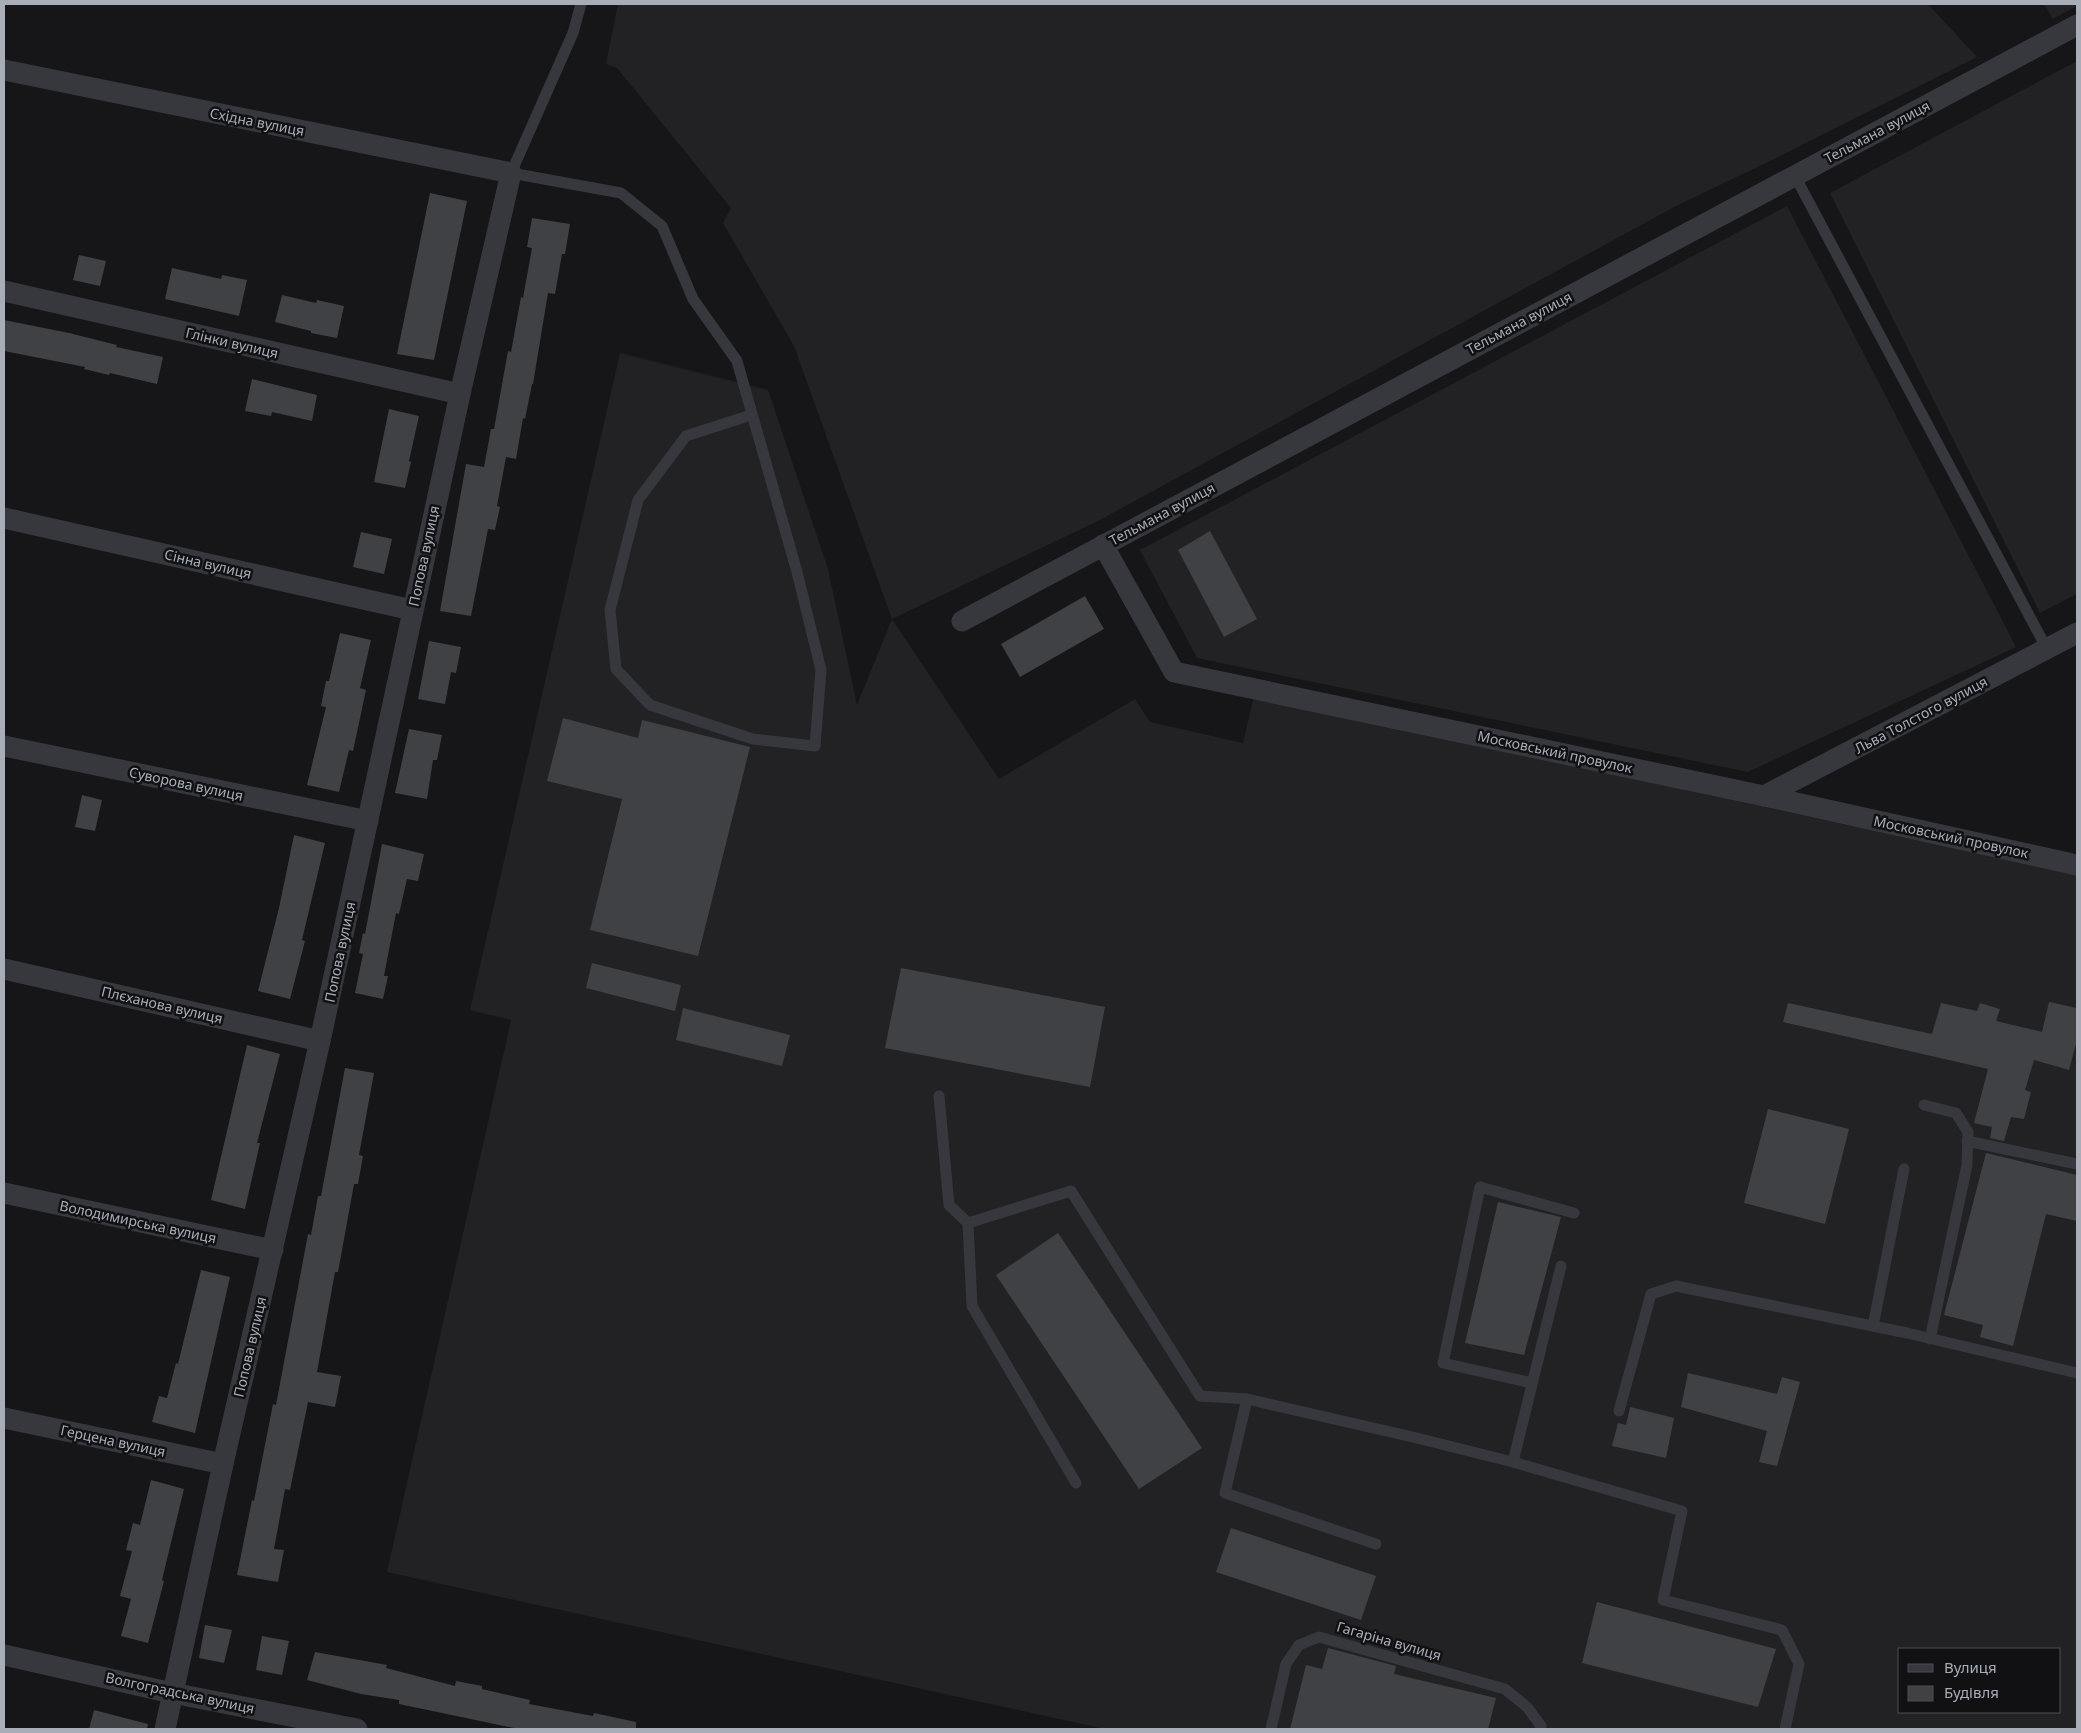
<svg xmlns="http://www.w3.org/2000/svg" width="2081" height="1733" viewBox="0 0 2081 1733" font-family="'Noto Sans',sans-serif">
  <rect width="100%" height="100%" fill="#161618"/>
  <!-- built -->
  <g fill="#222225" fill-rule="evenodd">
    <path d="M618 4H1928L1977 57 1772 160 1676 206 1098 521 892 619 999 779 1135 699 1150 722 1243 743 1254 696 2077 875V1729H1105L387 1572 511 1020 470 1010 620 353 768 390 828 569 857 705 892 619 794 346 723 223 731 208 617 68 606 64ZM1900 1649H2060V1712H1900Z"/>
    <path d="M2044 4H2077V6L2053 19Z"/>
    <path d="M2077 61V594L2040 613 1830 193Z"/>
    <path d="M1787 206 2016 647 1748 772 1197 658 1140 550Z"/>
  </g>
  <!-- building -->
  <g fill="#404145">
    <path d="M430 193 467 201 434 360 397 354Z"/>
    <path d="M532 218 570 224 565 254H562L555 294 548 293 533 384H532L525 419 523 418 516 459 506 457 497 506 500 507 495 530 488 529 471 616 440 611 466 464 484 467 491 429H494L508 351 511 352 521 297 523 298 532 248 527 247Z"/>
    <path d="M79 255 106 261 100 286 73 280Z"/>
    <path d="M172 268 221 279 222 275 247 280 239 316 165 299Z"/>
    <path d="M282 295 316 303 317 300 344 306 337 338 311 333V331L275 322Z"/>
    <path d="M4 320 69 333 117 345 116 347 163 357 157 384 110 373 109 375 84 369 85 367 4 351Z"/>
    <path d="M252 379 317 395 312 421 272 412 271 416 245 411Z"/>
    <path d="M389 409 419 416 409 461 411 462 405 488 374 482Z"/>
    <path d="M1210 531 1257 619 1224 637 1178 550Z"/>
    <path d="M361 532 392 539 384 574 353 567Z"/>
    <path d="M1085 596 1104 629 1020 677 1001 644Z"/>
    <path d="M340 633 371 640 360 688 366 690 353 751 349 750 339 792 307 785 326 707 321 706 326 681H329Z"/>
    <path d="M429 641 461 647 456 673 451 672 445 704 418 699Z"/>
    <path d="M563 718 638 738 642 720 750 747 698 956 590 930 622 799 547 781Z"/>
    <path d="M409 729 442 735 437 760H433L427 799 395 793Z"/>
    <path d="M82 795 102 800 95 831 75 827Z"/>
    <path d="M294 835 325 843 302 940 305 941 290 999 258 991 279 908Z"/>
    <path d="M382 844 424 854 418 881 407 879 399 914 396 913 384 976H388L383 999 355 993 363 954 359 953 363 933 365 934Z"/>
    <path d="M592 963 681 985 675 1011 586 988Z"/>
    <path d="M901 968 1105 1007 1090 1087 885 1048Z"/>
    <path d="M2049 1002 2077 1008V1040L2069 1070 2034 1060 2025 1090 2031 1092 2024 1119 2011 1117 2004 1141 1990 1138 1992 1127 1974 1123 1988 1069 1783 1022 1788 1003 1932 1034 1941 1003 1977 1011 1980 1003 2000 1009 1996 1021 2042 1032Z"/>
    <path d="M683 1008 790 1035 782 1066 676 1040Z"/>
    <path d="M247 1045 280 1054 257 1143H260L245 1209 211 1200Z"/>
    <path d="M345 1068 374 1073 359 1155 363 1156 358 1184H354L338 1272H335L317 1372 341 1376 335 1407 308 1402 290 1490 285 1489 274 1549 284 1550 278 1582 237 1575 252 1500 254 1501 273 1404 276 1405 308 1234 311 1235 318 1196H321Z"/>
    <path d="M1768 1109 1849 1129 1825 1224 1744 1203Z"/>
    <path d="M1986 1153 2077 1175V1221L2046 1214 2013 1346 1980 1337 1983 1325 1944 1315Z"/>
    <path d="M1498 1202 1561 1217 1524 1355 1465 1343Z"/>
    <path d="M1058 1233 1202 1448 1139 1489 996 1275Z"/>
    <path d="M201 1270 230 1277 195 1433 152 1422 159 1396 167 1398 176 1363 178 1364Z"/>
    <path d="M1688 1373 1777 1394 1782 1377 1800 1382 1777 1466 1759 1462 1767 1431 1681 1407Z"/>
    <path d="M1630 1407 1674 1418 1666 1458 1612 1446 1618 1423 1626 1425Z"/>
    <path d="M151 1480 184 1489 162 1580 164 1581 148 1643 121 1636 131 1599 120 1596 132 1551 126 1550 133 1523 140 1525Z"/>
    <path d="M1231 1528 1376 1576 1361 1620 1216 1572Z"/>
    <path d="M1597 1602 1776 1649 1758 1707 1582 1663Z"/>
    <path d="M205 1625 232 1630 224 1663 199 1658Z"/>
    <path d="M262 1636 289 1641 282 1675 256 1670Z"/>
    <path d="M1328 1648 1396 1666 1394 1674 1496 1698 1488 1729H1290L1306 1665 1322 1669Z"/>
    <path d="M315 1652 387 1665 386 1668 455 1686 456 1681 482 1686V1689L530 1700 529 1704 593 1716 594 1713 636 1722V1729H519L399 1704V1700L361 1694 307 1680Z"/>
    <path d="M94 1710 148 1724 147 1729H89Z"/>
  </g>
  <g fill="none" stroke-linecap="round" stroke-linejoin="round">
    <!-- service -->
    <g stroke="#37383d" stroke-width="11">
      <path d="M581 4 573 33 511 173 621 193 662 226 693 299 737 361 797 572 821 670 815 746 753 739 650 705 616 669 610 610 638 500 686 436 751 415"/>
      <path d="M1795 176 2047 649"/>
      <path d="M939 1096 949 1205 968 1223 1071 1191 1200 1396 1247 1399"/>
      <path d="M1924 1105 1956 1113 1968 1132 1967 1165 1930 1339"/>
      <path d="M1967 1141 2077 1164"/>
      <path d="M968 1223 972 1306 1076 1483"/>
      <path d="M1873 1326 1904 1169"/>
      <path d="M1532 1383 1443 1363 1480 1187 1574 1213"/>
      <path d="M1619 1411 1651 1294 1676 1286 1907 1333 2077 1373"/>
      <path d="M1513 1462 1561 1266"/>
      <path d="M1376 1544 1225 1493 1247 1399 1417 1438 1513 1462 1682 1511 1663 1600 1782 1630 1799 1664 1785 1729"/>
      <path d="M1271 1729 1286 1664 1299 1645 1319 1637 1505 1689 1527 1707 1541 1726 1540 1729"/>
    </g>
    <!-- minor -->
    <g stroke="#37383d" stroke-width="21">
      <path d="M4 70 511 173 460 394 320 1041 223 1464 165 1729"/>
      <path d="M4 291 460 394"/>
      <path d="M4 518 412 610"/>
      <path d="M1103 545 1174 672 1764 796 2077 865"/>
      <path d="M962 621 2077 25"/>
      <path d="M4 746 368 821"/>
      <path d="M1764 796 2077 633"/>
      <path d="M4 969 320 1041"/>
      <path d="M4 1193 273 1250"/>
      <path d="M4 1418 223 1464"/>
      <path d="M4 1655 172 1693 357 1729"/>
    </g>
  </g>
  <g text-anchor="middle" stroke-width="5" stroke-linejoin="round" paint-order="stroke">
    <!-- street labels -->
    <g font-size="14" fill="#a8adb8" stroke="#111113">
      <text transform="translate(257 122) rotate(11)" y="5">Східна вулиця</text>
      <text transform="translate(1877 132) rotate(-28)" y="5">Тельмана вулиця</text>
      <text transform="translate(1519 323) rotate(-28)" y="5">Тельмана вулиця</text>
      <text transform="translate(232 343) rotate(13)" y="5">Глінки вулиця</text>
      <text transform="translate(1162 514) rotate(-28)" y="5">Тельмана вулиця</text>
      <text transform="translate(424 556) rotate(-78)" y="5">Попова вулиця</text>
      <text transform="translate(208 564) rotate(13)" y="5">Сінна вулиця</text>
      <text transform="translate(1921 715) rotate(-28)" y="5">Льва Толстого вулиця</text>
      <text transform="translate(1555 752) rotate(12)" y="5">Московський провулок</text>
      <text transform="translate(186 784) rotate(12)" y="5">Суворова вулиця</text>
      <text transform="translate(1951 837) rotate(12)" y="5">Московський провулок</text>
      <text transform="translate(340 952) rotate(-78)" y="5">Попова вулиця</text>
      <text transform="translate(162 1005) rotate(13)" y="5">Плєханова вулиця</text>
      <text transform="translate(138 1222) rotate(12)" y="5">Володимирська вулиця</text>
      <text transform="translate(250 1347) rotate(-77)" y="5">Попова вулиця</text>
      <text transform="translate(113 1441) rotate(12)" y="5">Герцена вулиця</text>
      <text transform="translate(1389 1641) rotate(16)" y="5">Гагаріна вулиця</text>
      <text transform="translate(180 1693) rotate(12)" y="5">Волгоградська вулиця</text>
    </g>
  </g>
  <!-- border -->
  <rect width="2081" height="1733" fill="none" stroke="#a8adb8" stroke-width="10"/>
  <!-- legend -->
  <rect x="1898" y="1648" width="162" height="65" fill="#111113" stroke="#4d4f55"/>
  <rect x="1908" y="1664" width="25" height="8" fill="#37383d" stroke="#4d4f55"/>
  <text x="1944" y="1673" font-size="15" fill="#a8adb8">Вулиця</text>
  <rect x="1908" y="1686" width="25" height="15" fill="#404145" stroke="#4d4f55"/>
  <text x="1944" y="1698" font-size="15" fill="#a8adb8">Будівля</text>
</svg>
